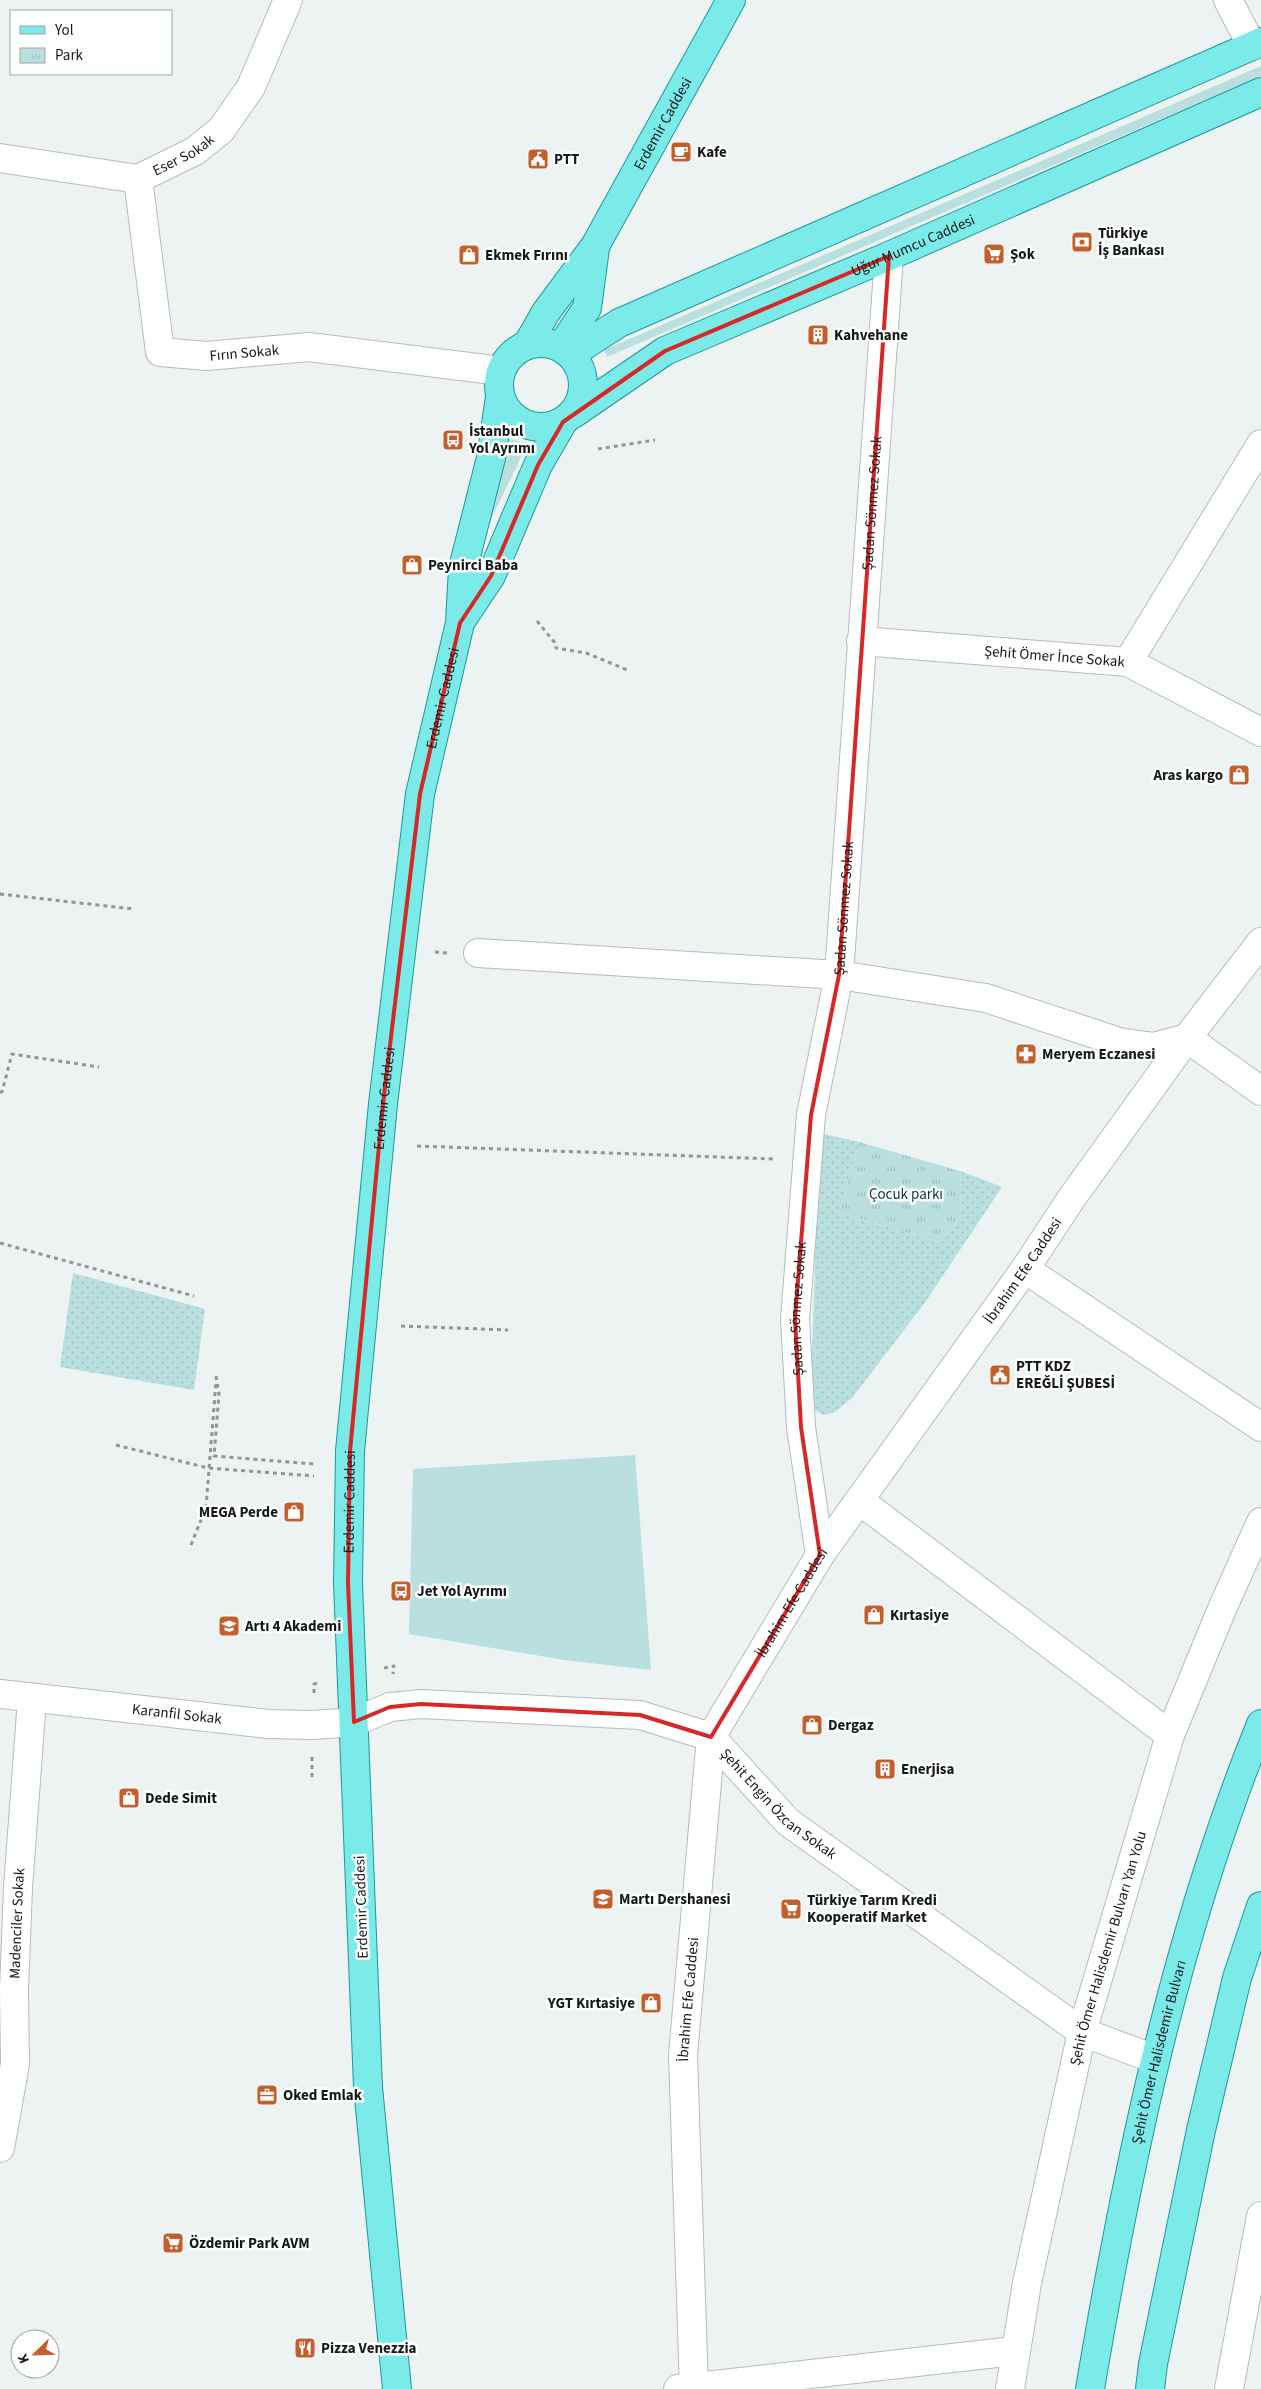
<svg xmlns="http://www.w3.org/2000/svg" width="1261" height="2389" viewBox="0 0 1261 2389" font-family="'Source Sans 3',sans-serif">
  <defs>
    <pattern id="park-tufts" width="24" height="20" patternUnits="userSpaceOnUse" patternTransform="scale(1.25)"><rect width="24" height="20" fill="#b9e0df"/><path d="M3 7l-1-3M5 7V3M7 7l1-3M15 17l-1-3M17 17v-4M19 17l1-3" fill="none" stroke="#9ec0bf"/></pattern>
    <pattern id="garden-dots" width="8" height="8" patternUnits="userSpaceOnUse" patternTransform="scale(1.25)"><rect width="8" height="8" fill="#b9e0df"/><path d="M2 2h.1M6 6h.1" fill="none" stroke="#9ec0bf" stroke-width="1.8" stroke-linecap="round"/></pattern>
  </defs>
  <rect width="100%" height="100%" fill="#edf3f2"/>
  <!-- grass -->
  <g fill="#b9e0df">
    <path d="M1261 66V76L607 357 604 350Z"/>
    <path d="M505 438 528 443 479 544Z"/>
    <path d="M635 1455 651 1670 564 1660 409 1634 413 1469Z"/>
  </g>
  <!-- park -->
  <path fill="url(#park-tufts)" d="M859 1142 960 1171 962 1214 940 1242 839 1213Z"/>
  <!-- garden -->
  <g fill="url(#garden-dots)">
    <path d="M819 1133 859 1142 839 1213 940 1242 962 1214 960 1171 1002 1187 924 1304 852 1398 835 1412 824 1415 815 1410 811 1386Z"/>
    <path d="M73 1273 205 1309 194 1390 60 1367Z"/>
  </g>
  <g fill="none" stroke-linecap="round" stroke-linejoin="round">
    <!-- minor casing -->
    <g stroke="#b5bbba" stroke-width="30">
      <g id="minor">
        <path d="M1228 0 1252 46"/>
        <path id="s1" d="M0 158 138 179 195 151 221 130 251 87 288 0"/>
        <path id="s2" d="M138 179 160 352 207 356 309 347 501 371"/>
        <path id="s3" d="M861 641 1128 662 1261 732"/>
        <path d="M1128 662 1261 444"/>
        <path d="M478 953 839 975 986 998 1119 1042 1154 1047 1187 1038 1261 1091"/>
        <path d="M1025 1269 1261 1427"/>
        <path d="M860 1501 1170 1735"/>
        <path id="s4" d="M820 1555 801 1427 795 1319 811 1115 839 975 889 256"/>
        <path id="s5" d="M0 1694 268 1724 313 1725 354 1722 390 1707 421 1704 640 1715 711 1737 788 1822 1082 2032 1155 2059"/>
        <path id="s6" d="M0 2148 15 2064 14 1989 18 1888 32 1699"/>
        <path d="M678 2389 1014 2351"/>
        <path id="s7" d="M694 2389 683 2055 711 1737 820 1555 1025 1269 1071 1199 1187 1038 1261 942"/>
        <path id="s8" d="M1010 2389 1027 2283 1082 2032 1170 1735 1222 1609 1261 1522"/>
        <path d="M1229 2389 1261 2216"/>
      </g>
    </g>
    <!-- major casing -->
    <g stroke="#1f9898" stroke-width="30">
      <g id="major">
        <circle cx="541" cy="385" r="42"/>
        <path id="s9" d="M527 345 546 312 595 246 731 0"/>
        <path d="M561 347 587 308 595 248"/>
        <path d="M571 354 619 323 1261 42"/>
        <path id="s10" d="M573 414 665 351 889 256 1261 92"/>
        <path d="M461 621 491 576 538 465 563 422"/>
        <path id="s11" d="M397 2389 368 2087 348 1583 350 1451 383 1104 420 794 460 623 463 568 491 458 500 397"/>
        <path id="s12" d="M1090 2389C1128 2164 1175 1936 1261 1724"/>
        <path d="M1150 2389 1153 2364 1201 2130 1237 1978 1261 1906"/>
      </g>
    </g>
    <!-- path -->
    <g stroke="#919595" stroke-width="3" stroke-dasharray="4 4" stroke-linecap="butt">
      <path d="M598 449 655 440"/>
      <path d="M537 621 556 644V648L586 653 630 671"/>
      <path d="M0 894 133 909"/>
      <path d="M435 952 447 953"/>
      <path d="M0 1092H2L12 1054 99 1067"/>
      <path d="M417 1146 774 1159"/>
      <path d="M0 1243 194 1296"/>
      <path d="M401 1326 508 1330"/>
      <path d="M216 1376 219 1394 214 1456 314 1464"/>
      <path d="M116 1445 208 1468 314 1476"/>
      <path d="M191 1545 206 1507 216 1382"/>
      <path d="M384 1668 394 1666 393 1674"/>
      <path d="M314 1693V1684L319 1683"/>
      <path d="M312 1777V1757"/>
    </g>
    <!-- minor -->
    <use href="#minor" stroke="#fff" stroke-width="28"/>
    <!-- major -->
    <use href="#major" stroke="#7bebea" stroke-width="28"/>
  </g>
  <!-- marked area -->
  <path fill="none" stroke="#d62828" stroke-width="4" stroke-linejoin="round" d="M889 256 839 975 811 1115 795 1319 801 1427 820 1555 711 1737 640 1715 421 1704 390 1707 354 1722 348 1583 350 1451 383 1104 420 794 460 623 491 576 538 465 563 422 665 351Z"/>
  <!-- icons -->
  <defs>
    <g id="cafe-square" transform="scale(1.125)"><rect x="-9" y="-9" width="18" height="18" rx="4" fill="#c35e2d" stroke="#fdffff"/><path d="M-5.5-4.5H6V0H3Q3 3.5 0 3.5H-2.5Q-5.5 3.5-5.5 0ZM3-3.2v2h1.7v-2ZM-6 4.5H4V6H-6Z" fill="#fff"/></g>
    <g id="civic-square" transform="scale(1.125)"><rect x="-9" y="-9" width="18" height="18" rx="4" fill="#c35e2d" stroke="#fdffff"/><path d="M-.6-6.5H3V-4.5H.6V-3L4-1V1h2V6H-6V1h2V-1L-.6-3ZM-1.2 2.5V6h2.4V2.5Z" fill="#fff"/></g>
    <g id="bank-square" transform="scale(1.125)"><rect x="-9" y="-9" width="18" height="18" rx="4" fill="#c35e2d" stroke="#fdffff"/><path d="M-6-4H6V4H-6ZM0-2.3a2.3 2.3 0 1 0 0 4.6a2.3 2.3 0 1 0 0-4.6Z" fill="#fff"/></g>
    <g id="supermarket-square" transform="scale(1.125)"><rect x="-9" y="-9" width="18" height="18" rx="4" fill="#c35e2d" stroke="#fdffff"/><path d="M-6-5.5h2.5l.6 2H6L4.5 2H-2.5L-4.4-4H-6ZM-1.5 3.2a1.3 1.3 0 1 0 .1 0ZM3 3.2a1.3 1.3 0 1 0 .1 0Z" fill="#fff"/></g>
    <g id="shop-square" transform="scale(1.125)"><rect x="-9" y="-9" width="18" height="18" rx="4" fill="#c35e2d" stroke="#fdffff"/><path d="M-5-2.5h2.3a2.7 3.5 0 0 1 5.4 0H5L5.5 6h-11ZM-1.5-2.5h3a1.5 2.3 0 0 0-3 0Z" fill="#fff"/></g>
    <g id="building-square" transform="scale(1.125)"><rect x="-9" y="-9" width="18" height="18" rx="4" fill="#c35e2d" stroke="#fdffff"/><path d="M-4-6H4V6H1V3H-1V6H-4ZM-2.5-4.3h1.7v1.8h-1.7ZM.8-4.3h1.7v1.8H.8ZM-2.5-1h1.7V.8h-1.7ZM.8-1h1.7V.8H.8Z" fill="#fff"/></g>
    <g id="bus-square" transform="scale(1.125)"><rect x="-9" y="-9" width="18" height="18" rx="4" fill="#c35e2d" stroke="#fdffff"/><path d="M-5-6H5V4H4V6H2V4H-2V6H-4V4H-5ZM-3.5-4V0h7V-4ZM-3.5 1.2v1.5H-2V1.2ZM2 1.2v1.5H3.5V1.2Z" fill="#fff"/></g>
    <g id="pharmacy-square" transform="scale(1.125)"><rect x="-9" y="-9" width="18" height="18" rx="4" fill="#c35e2d" stroke="#fdffff"/><path d="M-2-6h4v4h4v4h-4v4h-4v-4h-4v-4h4Z" fill="#fff"/></g>
    <g id="school-square" transform="scale(1.125)"><rect x="-9" y="-9" width="18" height="18" rx="4" fill="#c35e2d" stroke="#fdffff"/><path d="M0-5L7-2L0 1L-7-2ZM-4 1L0 2.5L4 1V4Q0 6-4 4Z" fill="#fff"/></g>
    <g id="office-square" transform="scale(1.125)"><rect x="-9" y="-9" width="18" height="18" rx="4" fill="#c35e2d" stroke="#fdffff"/><path d="M-6-3h4V-5.5h4V-3h4V5H-6ZM-1-4.5V-3h2v-1.5ZM-6 0V1H6V0Z" fill="#fff"/></g>
    <g id="restaurant-square" transform="scale(1.125)"><rect x="-9" y="-9" width="18" height="18" rx="4" fill="#c35e2d" stroke="#fdffff"/><path d="M-5-6h1v4h1v-4h1v4h1v-4h1v5L-1.5 .5V6h-2V.5L-5-1ZM5-6V6H3V1.5H1.5Q1.5-4 5-6Z" fill="#fff"/></g>
  </defs>
  <g fill-rule="evenodd">
    <use href="#cafe-square" x="681" y="152"/>
    <use href="#civic-square" x="538" y="159"/>
    <use href="#bank-square" x="1082" y="242"/>
    <use href="#supermarket-square" x="994" y="254"/>
    <use href="#shop-square" x="469" y="255"/>
    <use href="#building-square" x="818" y="335"/>
    <use href="#bus-square" x="453" y="440"/>
    <use href="#shop-square" x="412" y="565"/>
    <use href="#shop-square" x="1239" y="775"/>
    <use href="#pharmacy-square" x="1026" y="1054"/>
    <use href="#civic-square" x="1000" y="1375"/>
    <use href="#shop-square" x="294" y="1512"/>
    <use href="#bus-square" x="401" y="1591"/>
    <use href="#shop-square" x="874" y="1615"/>
    <use href="#school-square" x="229" y="1626"/>
    <use href="#shop-square" x="812" y="1725"/>
    <use href="#building-square" x="885" y="1769"/>
    <use href="#shop-square" x="129" y="1798"/>
    <use href="#school-square" x="603" y="1899"/>
    <use href="#supermarket-square" x="791" y="1909"/>
    <use href="#shop-square" x="651" y="2003"/>
    <use href="#office-square" x="267" y="2095"/>
    <use href="#supermarket-square" x="173" y="2243"/>
    <use href="#restaurant-square" x="305" y="2348"/>
  </g>
  <g text-anchor="middle" stroke-width="5" stroke-linejoin="round" paint-order="stroke">
    <!-- street labels -->
    <g font-size="15" fill="#171919" stroke="#fdffff">
      <text dy="5" stroke="none"><textPath href="#s9" startOffset="260">Erdemir Caddesi</textPath></text>
      <text dy="5" stroke="none"><textPath href="#s1" startOffset="191">Eser Sokak</textPath></text>
      <text dy="5" stroke="none"><textPath href="#s10" startOffset="381">Uğur Mumcu Caddesi</textPath></text>
      <text dy="5" stroke="none"><textPath href="#s2" startOffset="259">Fırın Sokak</textPath></text>
      <text dy="5" stroke="none"><textPath href="#s4" startOffset="1058">Şadan Sönmez Sokak</textPath></text>
      <text dy="5" stroke="none"><textPath href="#s3" startOffset="194">Şehit Ömer İnce Sokak</textPath></text>
      <text dy="5" stroke="none"><textPath href="#s11" startOffset="1699">Erdemir Caddesi</textPath></text>
      <text dy="5" stroke="none"><textPath href="#s4" startOffset="652">Şadan Sönmez Sokak</textPath></text>
      <text dy="5" stroke="none"><textPath href="#s11" startOffset="1294">Erdemir Caddesi</textPath></text>
      <text dy="5" stroke="none"><textPath href="#s7" startOffset="1215">İbrahim Efe Caddesi</textPath></text>
      <text dy="5" stroke="none"><textPath href="#s4" startOffset="248">Şadan Sönmez Sokak</textPath></text>
      <text dy="5" stroke="none"><textPath href="#s11" startOffset="889">Erdemir Caddesi</textPath></text>
      <text dy="5" stroke="none"><textPath href="#s7" startOffset="810">İbrahim Efe Caddesi</textPath></text>
      <text dy="5" stroke="none"><textPath href="#s5" startOffset="178">Karanfil Sokak</textPath></text>
      <text dy="5" stroke="none"><textPath href="#s5" startOffset="815">Şehit Engin Özcan Sokak</textPath></text>
      <text transform="translate(361 1907) rotate(-92)" y="5">Erdemir Caddesi</text>
      <text dy="5" stroke="none"><textPath href="#s6" startOffset="226">Madenciler Sokak</textPath></text>
      <text dy="5" stroke="none"><textPath href="#s8" startOffset="452">Şehit Ömer Halisdemir Bulvarı Yan Yolu</textPath></text>
      <text dy="5" stroke="none"><textPath href="#s7" startOffset="390">İbrahim Efe Caddesi</textPath></text>
      <text dy="5" stroke="none"><textPath href="#s12" startOffset="344">Şehit Ömer Halisdemir Bulvarı</textPath></text>
    </g>
    <!-- poi labels -->
    <g font-size="15" font-weight="bold" fill="#171919" stroke="#fdffff" text-anchor="start">
      <text x="697" y="157">Kafe</text>
      <text x="554" y="164">PTT</text>
      <text x="1098" y="238">Türkiye<tspan x="1098" dy="17">İş Bankası</tspan></text>
      <text x="1010" y="259">Şok</text>
      <text x="485" y="260">Ekmek Fırını</text>
      <text x="834" y="340">Kahvehane</text>
      <text x="469" y="436">İstanbul<tspan x="469" dy="17">Yol Ayrımı</tspan></text>
      <text x="428" y="570">Peynirci Baba</text>
      <text x="1223" y="780" text-anchor="end">Aras kargo</text>
      <text x="1042" y="1059">Meryem Eczanesi</text>
      <text x="1016" y="1371">PTT KDZ<tspan x="1016" dy="17">EREĞLİ ŞUBESİ</tspan></text>
      <text x="278" y="1517" text-anchor="end">MEGA Perde</text>
      <text x="417" y="1596">Jet Yol Ayrımı</text>
      <text x="890" y="1620">Kırtasiye</text>
      <text x="245" y="1631">Artı 4 Akademi</text>
      <text x="828" y="1730">Dergaz</text>
      <text x="901" y="1774">Enerjisa</text>
      <text x="145" y="1803">Dede Simit</text>
      <text x="619" y="1904">Martı Dershanesi</text>
      <text x="807" y="1905">Türkiye Tarım Kredi<tspan x="807" dy="17">Kooperatif Market</tspan></text>
      <text x="635" y="2008" text-anchor="end">YGT Kırtasiye</text>
      <text x="283" y="2100">Oked Emlak</text>
      <text x="189" y="2248">Özdemir Park AVM</text>
      <text x="321" y="2353">Pizza Venezzia</text>
    </g>
    <!-- park labels -->
    <g font-size="15" fill="#063736" stroke="#fdffff">
      <text x="906" y="1199">Çocuk parkı</text>
    </g>
  </g>
  <!-- legend -->
  <rect x="10" y="10" width="162" height="65" fill="#fdffff" stroke="#a1a3a3"/>
  <rect x="20" y="26" width="25" height="8" fill="#7bebea" stroke="#a1a3a3"/>
  <text x="55" y="35" font-size="15" fill="#171919">Yol</text>
  <rect x="20" y="48" width="25" height="15" fill="url(#park-tufts)" stroke="#a1a3a3"/>
  <text x="55" y="60" font-size="15" fill="#171919">Park</text>
  <!-- north arrow -->
  <g transform="translate(35 2354) rotate(247)"><circle r="24" fill="#fdffff" stroke="#a1a3a3"/>
  <path d="M0-4L9 19L0 12L-9 19Z" fill="#c35e2d"/>
  <text y="-8" font-size="14" font-weight="bold" text-anchor="middle" fill="#171919">K</text>
  </g>
</svg>
